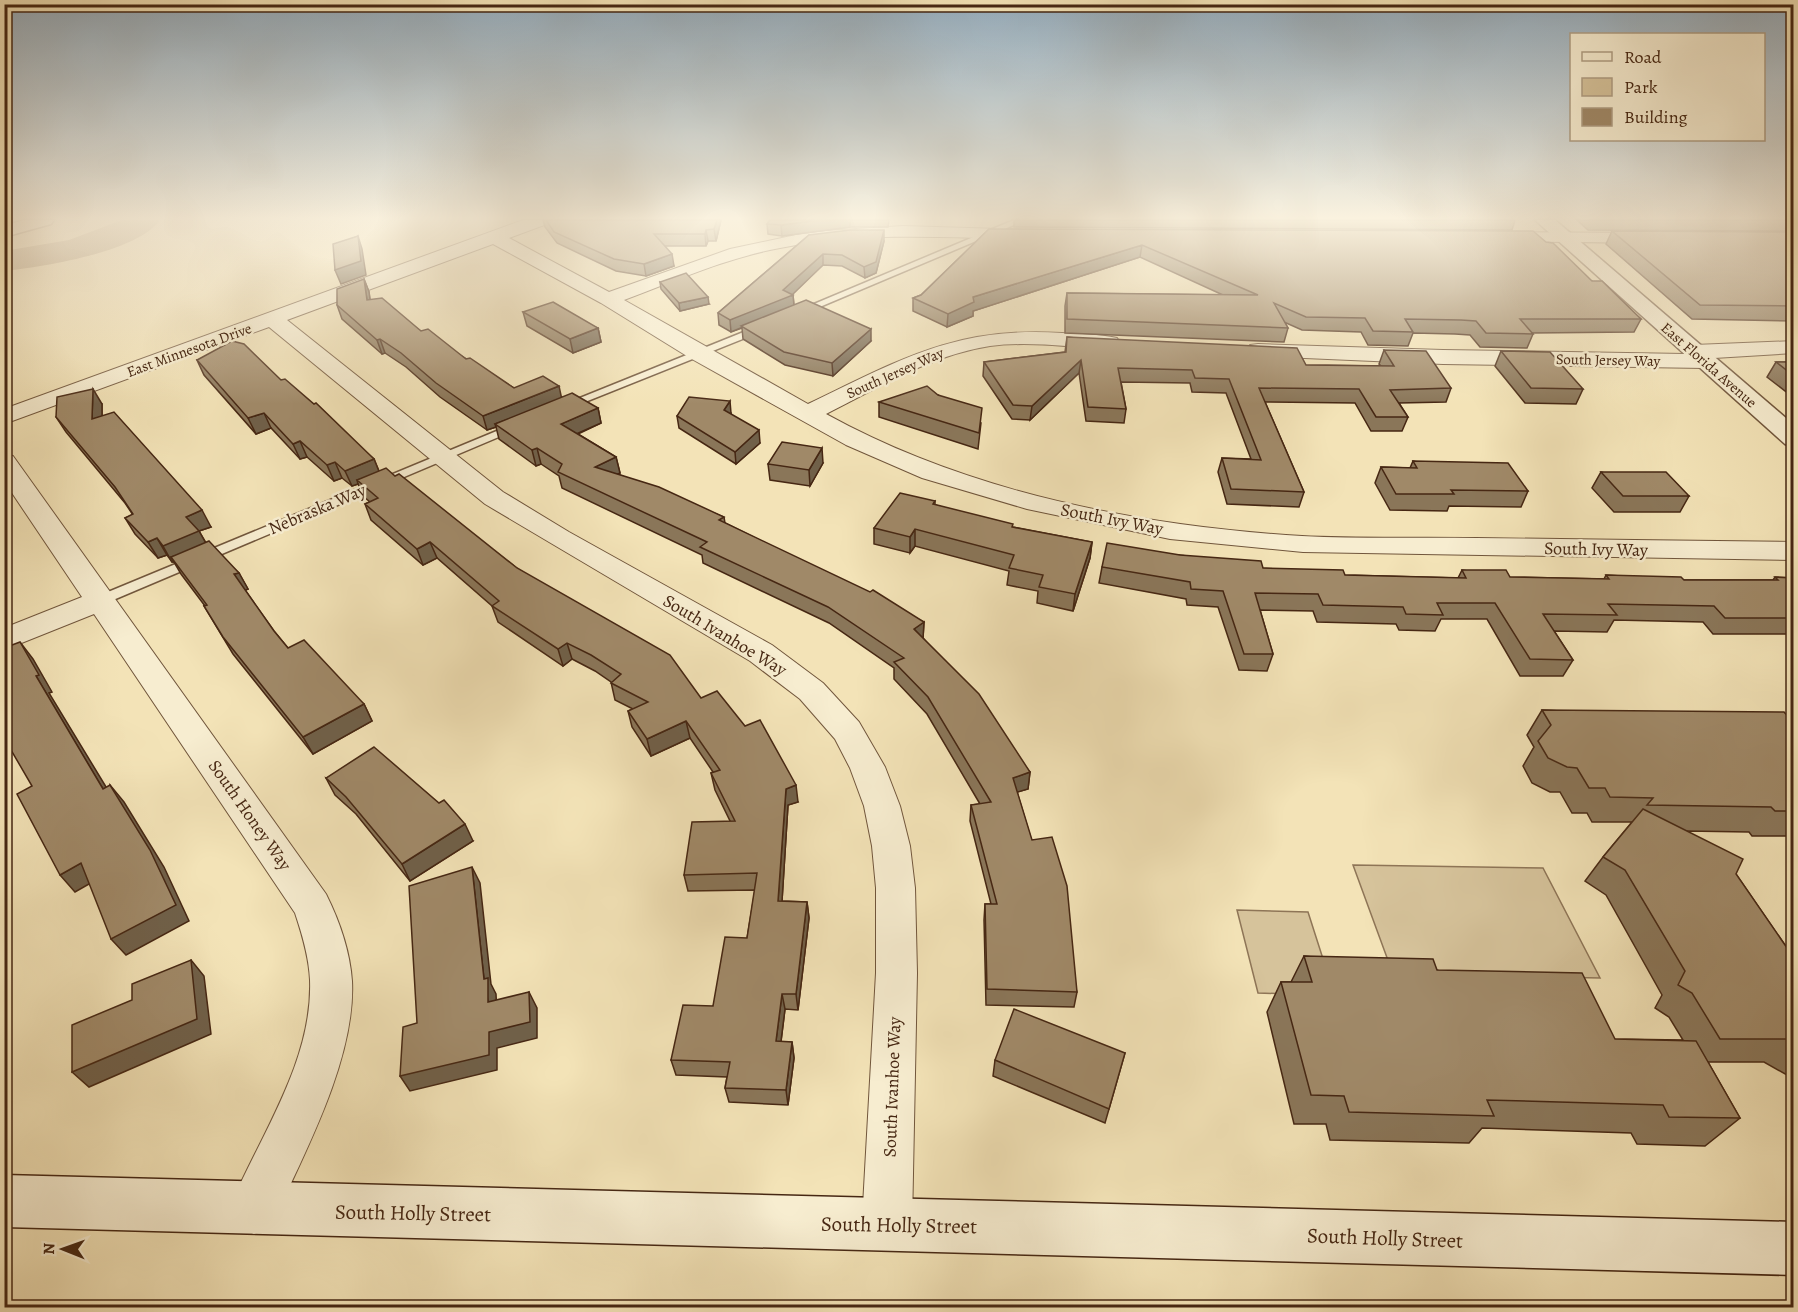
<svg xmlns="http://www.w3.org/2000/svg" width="1798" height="1312" viewBox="0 0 1798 1312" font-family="Alegreya,serif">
  <rect width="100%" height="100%" fill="#f3e3b7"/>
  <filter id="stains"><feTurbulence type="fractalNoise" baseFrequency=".00333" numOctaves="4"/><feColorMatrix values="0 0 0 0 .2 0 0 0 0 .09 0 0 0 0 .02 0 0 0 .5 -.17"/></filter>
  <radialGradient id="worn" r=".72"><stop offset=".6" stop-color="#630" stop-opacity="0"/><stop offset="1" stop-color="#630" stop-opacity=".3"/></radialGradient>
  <!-- green -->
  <g fill="#d6c39b" stroke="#8e7557" stroke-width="1.5">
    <path d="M1353 865 1543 868 1600 978 1393 974Z"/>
    <path d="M1237 910 1308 912 1332 987 1291 994 1258 993Z"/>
  </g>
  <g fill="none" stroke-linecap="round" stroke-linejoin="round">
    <!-- river -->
    <path fill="#b8a37f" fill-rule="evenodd" d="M122 220H160C138 252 42 267 4 271V251L69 240Z"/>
    <!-- service casing -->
    <g stroke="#71563c" stroke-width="3">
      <g id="service">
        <path d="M1014 220H1026L803 314 795 312Z"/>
        <path d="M761 325 766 328 765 330 570 408H562L560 406Z"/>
        <path d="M516 423 520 424V428L106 603H96L94 600 96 597Z"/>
      </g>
    </g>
    <!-- minor casing -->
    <g stroke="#71563c" stroke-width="2">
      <g id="minor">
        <path d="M523 220H549L547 224 509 238 609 292 730 249 810 232 903 226 1032 230 1035 234 1032 238 1026 239C944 238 861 231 780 248 726 258 675 281 624 300L808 404C900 360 955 326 1062 333 1080 334 1099 334 1117 338L1120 343 1117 348 1109 349C1070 347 1029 341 990 346 931 355 878 388 826 414 969 493 1140 526 1302 536 1360 539 1418 537 1476 538 1582 539 1688 541 1794 542V560L1303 552 1170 539 1027 509 922 478 846 445 690 358 601 303 493 244 287 320 503 492 569 532 772 645 823 683 859 722 885 767 900 806 910 846 915 888 917 973 912 1224 905 1242 887 1249 869 1242 862 1224 876 973V888L872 846 864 806 850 768 835 739 800 699 750 661 485 504 269 327 4 424V409Z"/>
        <path d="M1496 232 1653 233 1659 234 1662 238 1659 242 1653 243 1490 241 1487 237 1490 233Z"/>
        <path d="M1794 341V353L1714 358 1716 361 1713 366 1705 368 1443 364 1258 356 1250 355 1247 350 1250 345 1258 344 1443 350 1685 354 1683 352 1686 347 1694 345Z"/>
        <path d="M4 454 13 456 326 894C339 920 350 951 352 981 356 1059 303 1156 271 1226L254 1234 237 1226 229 1209C259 1137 313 1062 310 980 309 957 302 934 295 913L94 614 4 650V628L82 597 4 481Z"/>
      </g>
    </g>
    <!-- tertiary casing -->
    <g stroke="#71563c" stroke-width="3">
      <g id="tertiary">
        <path d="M24 220H54L51 224 4 237V226Z"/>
        <path d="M1535 220H1555L1794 425V447L1785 444Z"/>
      </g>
    </g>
    <!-- secondary casing -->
    <g stroke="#462713" stroke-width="3">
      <path id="secondary" d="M4 1175 1794 1222V1275L4 1227Z"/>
    </g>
    <!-- service -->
    <use href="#service" fill="#f7edd0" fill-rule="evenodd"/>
    <!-- minor -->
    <use href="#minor" fill="#f7edd0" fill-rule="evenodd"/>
    <!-- tertiary -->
    <use href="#tertiary" fill="#f7edd0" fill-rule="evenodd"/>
    <!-- secondary -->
    <use href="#secondary" fill="#f7edd0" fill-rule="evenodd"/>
  </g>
  <!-- wall -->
  <g fill="#8a7659" stroke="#462713" stroke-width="1.5">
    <path d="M543 220H721L716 241H708L706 246H665L674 266 646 276 616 271 557 243 545 227Z"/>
    <path d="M770 220H889L888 227H850L782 236 768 234 767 224Z"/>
    <path d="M1014 220H1515L1512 230 1014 227Z"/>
    <path d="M1577 220H1794V231L1588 230Z"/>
    <path d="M989 229 1592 281 1641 319 1634 332 1532 333 1533 334 1527 348 1480 347 1470 335 1455 334 1413 333 1408 346 1368 345 1361 332 1302 330 1284 322 1288 328 1284 342 1065 333V306L1067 293 1223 295 1140 257 973 311V316L947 327 913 311V298L921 295Z"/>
    <path d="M1612 231 1794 232V321L1692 319 1606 244Z"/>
    <path d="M809 235 884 241 876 273 865 278 842 266 823 265 792 294 793 295 794 305 871 341 833 376 785 365 743 339 742 328 731 332 719 325 718 313Z"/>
    <path d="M364 279 369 292 370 300 514 388 562 397 598 408 601 423 578 434 616 457 620 473 617 474 724 517 725 523 924 622 923 638 1030 772 1028 789 1017 792 1077 992 1074 1007 986 1005 984 920 985 904H991L970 821 971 805 980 804 927 714 894 679V668L829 623 703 563 702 555 562 488 559 476 541 464 536 466 499 439 496 427 487 430 440 397 406 367 385 353 382 354 342 319 337 305Z"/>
    <path d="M660 282 709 304 680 311 661 289Z"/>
    <path d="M523 312 598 328 601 342 573 353 527 326Z"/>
    <path d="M1067 337 1306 365 1381 366 1379 364 1384 350 1451 388 1446 402 1399 403 1408 417 1402 431H1371L1355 403 1265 402 1304 492 1299 507 1227 504 1218 472 1222 458 1251 459 1226 393 1192 392 1190 383 1121 382 1126 409 1124 423 1086 421 1079 373 1030 420 1012 419 983 376 984 362 1065 352Z"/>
    <path d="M1501 351 1583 389 1576 404 1525 403 1495 366Z"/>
    <path d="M197 360 281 380 374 459 379 471 395 476 517 568 701 698 798 802 788 805 782 901 807 902 809 918 798 1010 785 1009 781 1042H792L794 1058 788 1105 729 1102 725 1088 727 1077 676 1075 671 1060 713 1006 747 938 755 890 688 891 684 875 730 821 715 790 711 773 713 772 690 738 651 756 632 727 628 711 633 709 615 700 611 682 595 671 572 659 563 666 498 622 492 606 437 558 423 565 371 520 365 504 370 502 363 496 358 484 352 486 342 478 334 481 307 457 300 459 271 428 256 434 204 375Z"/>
    <path d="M1776 362H1794V398L1767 377Z"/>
    <path d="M938 395 981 423 978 449 879 417V402Z"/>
    <path d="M102 404V416L211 527 199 531 206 543 239 573 248 589 245 590 274 631 288 648 364 704 372 721 313 754 233 654 204 606H205L181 574 174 562H172L167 555 158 558 135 534 125 518 133 515 125 503 66 432 56 417Z"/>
    <path d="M731 413V414L760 443 736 464 679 428 677 416Z"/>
    <path d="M1413 461 1528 491 1521 507 1449 506 1447 511 1390 510 1375 483 1381 467 1410 468Z"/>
    <path d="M823 463 810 486 770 480 768 464Z"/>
    <path d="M1601 472 1689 496 1680 512H1614L1592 488Z"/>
    <path d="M935 501V505L1013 527 1092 542 1090 558 1073 611 1037 603 1038 591 1007 585 1009 571 915 546 910 553 874 544V528Z"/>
    <path d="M1180 555 1263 568 1345 575 1458 578 1462 570 1510 577 1604 579 1606 575 1684 580H1773L1775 577 1794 578V632L1792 634H1713L1703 622 1614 620 1607 632 1554 631 1573 660 1563 676H1520L1487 619H1441L1435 631 1399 630 1396 624 1317 622 1313 611 1260 610 1273 654 1267 671 1239 670 1218 607 1187 605 1186 599 1099 583 1102 567Z"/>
    <path d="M1542 710 1794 723V836H1752L1749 832 1686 831 1736 874 1794 958V1079L1764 1062H1708L1740 1118 1705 1146 1637 1144 1631 1133 1482 1128 1469 1143 1330 1140 1326 1124H1294L1267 1012 1281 982H1291L1304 956 1437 970 1615 1039 1683 1040 1669 1017 1655 1008 1662 995 1606 895 1585 881 1603 857 1632 822H1592L1587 813H1572L1560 792H1550L1532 783 1523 766 1534 747 1527 735Z"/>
    <path d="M326 778 473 841 410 881 356 814 335 795Z"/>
    <path d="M1125 1053 1105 1123 993 1076 995 1060Z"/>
  </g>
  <!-- shaded-wall -->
  <g fill="#706049" stroke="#462713" stroke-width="1.5">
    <path d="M717 220H721L716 241 714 229Z"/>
    <path d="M820 220H850V227L782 236 781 225Z"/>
    <path d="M706 230 708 241 706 246 705 234Z"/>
    <path d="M884 230V241L876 273 865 278 864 267Z"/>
    <path d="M358 236 362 249 366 275 341 284 335 270Z"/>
    <path d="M1142 245 1140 257 973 311V316L947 327 948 314 973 297Z"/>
    <path d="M672 254 674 266 646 276 644 264Z"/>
    <path d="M823 254V265L791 296 793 295 794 306 731 332 730 320 783 290Z"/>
    <path d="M364 279 369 292 372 314 367 300Z"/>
    <path d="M708 297 709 304 680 311 679 303Z"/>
    <path d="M598 328 601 342 573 353 570 339Z"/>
    <path d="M871 329V341L833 376 832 363Z"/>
    <path d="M380 339 385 353 382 354 377 340Z"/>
    <path d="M1081 360 1079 373 1030 420 1032 406Z"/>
    <path d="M559 386 562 400 495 424 496 427 487 430 483 416Z"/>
    <path d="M93 389 102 404V435L92 419Z"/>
    <path d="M730 401 731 413 726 422 724 410Z"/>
    <path d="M598 408 601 423 565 439 561 424Z"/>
    <path d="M264 413 271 428 256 434 248 418Z"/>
    <path d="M759 430 760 443 736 464 735 452Z"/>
    <path d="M300 441 307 457 300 459 293 444Z"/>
    <path d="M537 448 541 464 536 466 532 450Z"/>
    <path d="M822 448 823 463 810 486 809 470Z"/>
    <path d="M616 457 620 473 598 483 595 467Z"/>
    <path d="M374 459 380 474 357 480 358 484 352 486 345 471Z"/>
    <path d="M335 462 342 478 334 481 327 465Z"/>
    <path d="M202 510 211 527 199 531 208 547 171 557 174 562H172L163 546 186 517Z"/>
    <path d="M915 529V546L910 553V537Z"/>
    <path d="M157 538 167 555 158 558 148 542Z"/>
    <path d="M430 542 437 558 423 565 417 549Z"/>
    <path d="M1092 542 1090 558 1073 611 1075 594Z"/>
    <path d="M239 573 248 589 243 591 234 574Z"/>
    <path d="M924 622 923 639 914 629Z"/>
    <path d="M20 642 33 659 52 692 49 693 117 805 103 789 36 676Z"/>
    <path d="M567 643 572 659 563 666 558 649Z"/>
    <path d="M364 704 372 721 313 754 303 737Z"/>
    <path d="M686 721 690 738 651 756 647 739Z"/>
    <path d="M1030 772 1028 789 1011 794 1013 778Z"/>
    <path d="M110 785 124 802 164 867 189 921 126 955 111 939Z"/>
    <path d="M796 785 798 802 788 805 781 917 778 901 786 789Z"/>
    <path d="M465 824 473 841 410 881 402 864Z"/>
    <path d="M81 863 96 880 75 892 60 875Z"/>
    <path d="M472 867 480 883 491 984 496 994 497 1017 488 1002 484 979Z"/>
    <path d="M807 902 809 918 798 1010 796 994Z"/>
    <path d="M191 960 204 976 211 1034 89 1087 72 1072Z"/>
    <path d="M529 992 537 1008V1038L497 1048V1070L410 1091 400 1076 489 1032Z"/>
    <path d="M782 994 785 1009 779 1057 776 1041Z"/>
    <path d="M792 1042 794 1058 788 1105 786 1090Z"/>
  </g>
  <!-- building -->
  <g fill="#a08968" stroke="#462713" stroke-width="1.5">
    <path d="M546 220H717L714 229 706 230 705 234H654L672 254 644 264 614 259 554 232Z"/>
    <path d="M770 220H820L781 225 767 224Z"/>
    <path d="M989 229 1533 231 1546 242 1553 243 1592 281H1602L1641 319H1520L1533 334 1486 333 1476 321 1461 320 1405 319 1413 332 1373 331 1365 318 1306 317 1274 303 1288 328 1067 319V293L1258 295 1142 245 973 297 974 302 948 314 913 298 921 295Z"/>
    <path d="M850 230H884L876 262 864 267 842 255 823 254 783 290 793 295 730 320 718 313 809 235Z"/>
    <path d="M1612 231 1794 232V306L1700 305Z"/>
    <path d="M358 236 361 261 335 270 333 244Z"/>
    <path d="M686 273 708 297 679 303 660 282Z"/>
    <path d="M364 279 367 300 382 298 421 331 428 329 466 359 470 358 514 388 543 376 559 386 483 416 436 383 401 353 380 339 377 340 337 305V289Z"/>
    <path d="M806 300 871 329 832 363 784 352 741 326Z"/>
    <path d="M553 302 598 328 570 339 523 312Z"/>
    <path d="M1067 337 1297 348 1306 365 1394 366 1384 350 1426 351 1451 388 1390 390 1408 417H1376L1359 389 1259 388 1304 492 1231 489 1222 458 1261 460 1229 379 1195 378 1192 370 1118 368 1126 409 1088 407 1081 360 1032 406 1013 405 984 362 1066 352Z"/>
    <path d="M232 341 244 344 281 380 285 379 314 404 316 403 374 459 345 471 335 462 327 465 300 441 293 444 264 413 248 418 197 360Z"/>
    <path d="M1501 351 1550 352 1583 389 1531 388Z"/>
    <path d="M1776 362H1794V376Z"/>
    <path d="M927 386 938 395 982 408 979 433 879 402Z"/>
    <path d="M93 389 92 419 114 412 202 510 186 517 199 531 163 546 157 538 148 542 125 518 133 514 115 487 56 417 57 397Z"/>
    <path d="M572 393 598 408 561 424 616 457 595 467 659 487 724 517 719 520 870 592 873 590 924 622 914 629 979 694 1030 772 1013 778 1032 840 1052 837 1067 886 1077 992 987 989 985 904H997L971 805 991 802 928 697 894 662 904 658 828 607 700 547 707 542 558 472 562 464 537 448 532 450 495 424Z"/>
    <path d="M689 397 730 401 724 410 759 430 735 452 677 416Z"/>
    <path d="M782 442 822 448 809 470 768 464Z"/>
    <path d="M1413 461 1508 463 1528 491 1451 490 1454 494H1396L1381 467 1417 468Z"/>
    <path d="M386 468 395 476 399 474 517 568 670 655 701 698 717 691 745 726 760 720 796 785 786 789 778 901 807 902 796 994H782L776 1041 792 1042 786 1090 725 1088 730 1062 671 1060 683 1005 713 1006 725 937 747 938 757 873 684 875 692 822 735 821 711 773 720 770 686 721 647 739 628 711 648 702 611 683 621 674 591 655 567 643 558 649 492 606 499 601 430 542 417 549 365 504 378 498 357 480Z"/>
    <path d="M1601 472H1666L1689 496H1623Z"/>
    <path d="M900 493 935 501 933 504 1013 524 1012 527 1092 542 1075 594 1039 587 1043 575 1009 568 1014 555 915 529 910 537 874 528Z"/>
    <path d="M209 541 239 573 234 574 274 631 288 648 304 640 364 704 303 737 223 637 204 606 207 605 171 557Z"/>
    <path d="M1107 543 1180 555 1261 561 1263 568 1343 570 1345 575 1466 578 1462 570H1506L1510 577 1609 579 1606 575 1681 577 1684 580H1778L1775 577 1794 578V606H1793L1794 607V618H1725L1714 606 1608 604 1617 615 1543 614 1573 660 1530 659 1495 603H1437L1443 615 1406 614 1403 607 1323 605 1318 594 1255 593 1273 654H1244L1223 591 1191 589 1190 582 1102 567Z"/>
    <path d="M20 642 39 675 36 676 103 789 110 785 150 850 176 905 111 939 81 863 60 875 17 794 32 786 4 738V648Z"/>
    <path d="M1542 710 1784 712 1794 723V811H1775L1771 807 1647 805 1653 798 1610 797 1605 788H1589L1577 768 1567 767 1548 758 1538 741 1551 725Z"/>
    <path d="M374 747 439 803 444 800 465 824 402 864 346 797 326 778Z"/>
    <path d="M1643 809 1743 859 1736 874 1794 958V1041L1791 1039H1720L1692 993 1678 985 1685 971 1625 870 1603 857Z"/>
    <path d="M472 867 484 979 488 978V1002L529 992 530 1022 489 1032V1055L400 1076 403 1027 417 1023 409 886Z"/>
    <path d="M1304 956 1433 959 1437 970 1582 973 1615 1039 1696 1041 1740 1118 1669 1117 1663 1105 1487 1100 1494 1116 1349 1112 1344 1096 1311 1095 1281 982H1312Z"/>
    <path d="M191 960 197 1019 72 1072V1025L132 1000V984Z"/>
    <path d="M1014 1009 1125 1053 1109 1109 995 1060Z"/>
  </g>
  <!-- sky -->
  <linearGradient id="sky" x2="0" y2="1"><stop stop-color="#95adbe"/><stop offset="0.54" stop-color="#faf2df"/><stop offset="1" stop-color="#faf2df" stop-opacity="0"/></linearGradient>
  <rect width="1798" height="404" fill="url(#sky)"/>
  <g text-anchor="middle" stroke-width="5" stroke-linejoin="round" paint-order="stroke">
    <!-- far-street labels -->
    <g font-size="15" fill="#462713" stroke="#f7edd0">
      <text transform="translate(189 350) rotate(-20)" y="5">East Minnesota Drive</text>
      <text transform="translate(1608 360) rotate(1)" y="5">South Jersey Way</text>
      <text transform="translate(1709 365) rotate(41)" y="5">East Florida Avenue</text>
      <text transform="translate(895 373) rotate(-24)" y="5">South Jersey Way</text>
    </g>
    <!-- street labels -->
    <g font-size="18" fill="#462713" stroke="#f7edd0">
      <text transform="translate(317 509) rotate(-23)" y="6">Nebraska Way</text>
      <text transform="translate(1112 519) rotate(11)" y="6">South Ivy Way</text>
      <text transform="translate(1596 549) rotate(1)" y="6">South Ivy Way</text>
      <text transform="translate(725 635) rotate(31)" y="6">South Ivanhoe Way</text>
      <text transform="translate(250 815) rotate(55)" y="6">South Honey Way</text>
      <text transform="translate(892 1087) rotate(-88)" y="6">South Ivanhoe Way</text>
    </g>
    <!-- near-street labels -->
    <g font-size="21" fill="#462713" stroke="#f7edd0">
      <text transform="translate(413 1213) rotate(1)" y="7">South Holly Street</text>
      <text transform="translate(899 1225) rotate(1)" y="7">South Holly Street</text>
      <text transform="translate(1385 1238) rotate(2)" y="7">South Holly Street</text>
    </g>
  </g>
  <!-- margin -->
  <rect width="1798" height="1312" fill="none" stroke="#f3e3b7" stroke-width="24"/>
  <rect x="6" y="6" width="1786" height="1300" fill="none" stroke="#462713" stroke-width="3"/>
  <rect x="12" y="12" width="1774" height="1288" fill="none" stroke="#462713" stroke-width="1.5"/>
  <!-- legend -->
  <rect x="1570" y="33" width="195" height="108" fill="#f7edd0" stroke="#b09e84" stroke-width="1.5"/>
  <rect x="1582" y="52" width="30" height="9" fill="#f7edd0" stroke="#b09e84" stroke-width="1.5"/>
  <text x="1624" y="63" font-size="18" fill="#462713">Road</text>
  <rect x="1582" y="78" width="30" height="18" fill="#d6c39b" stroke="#b09e84" stroke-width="1.5"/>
  <text x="1624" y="93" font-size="18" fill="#462713">Park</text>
  <rect x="1582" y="108" width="30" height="18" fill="#a08968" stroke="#b09e84" stroke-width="1.5"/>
  <text x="1624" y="123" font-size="18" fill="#462713">Building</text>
  <!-- north arrow -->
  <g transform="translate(63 1249) rotate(271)" stroke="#f7edd0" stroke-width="4.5" paint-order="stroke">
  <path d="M0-4.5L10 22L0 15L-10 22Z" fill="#462713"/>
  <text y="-9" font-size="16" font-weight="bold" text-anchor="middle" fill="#462713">N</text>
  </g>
  <rect width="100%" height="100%" filter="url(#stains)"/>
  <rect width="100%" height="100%" fill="url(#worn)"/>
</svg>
